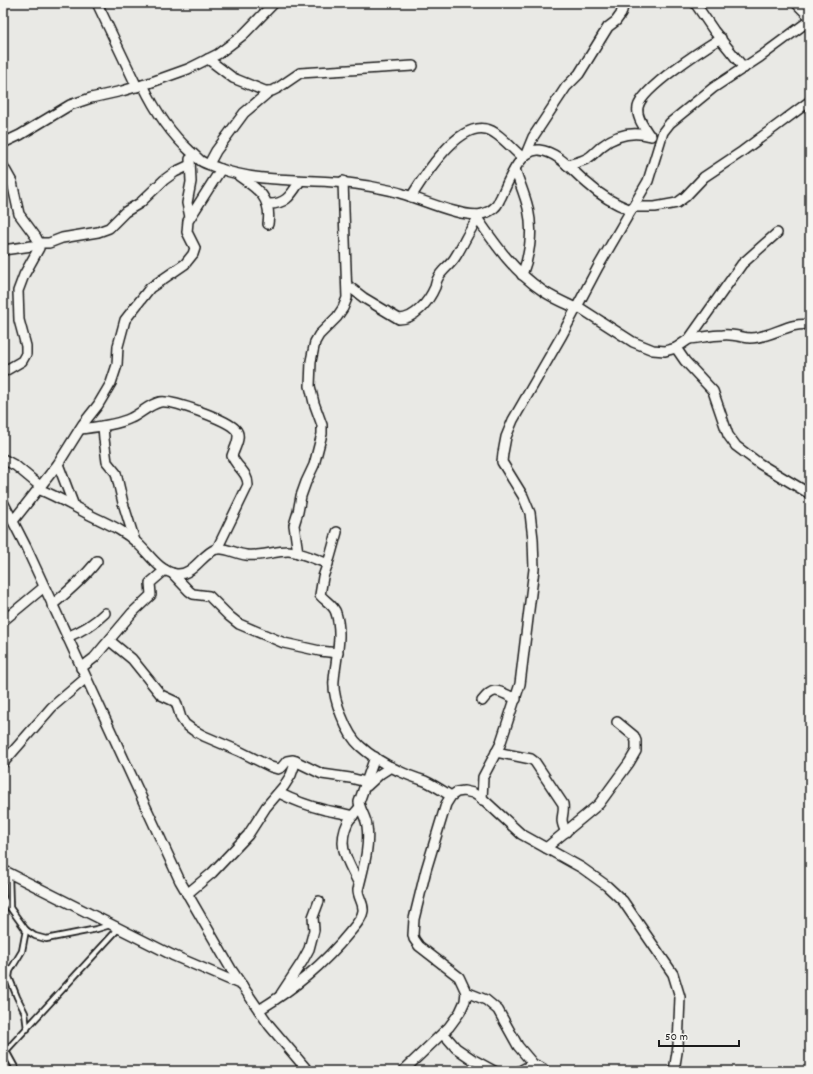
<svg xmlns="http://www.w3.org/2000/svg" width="813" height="1074" viewBox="0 0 813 1074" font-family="Dekko,sans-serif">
  <rect width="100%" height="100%" fill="#e9e9e5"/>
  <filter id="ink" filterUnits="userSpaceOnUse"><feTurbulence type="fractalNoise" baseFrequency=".025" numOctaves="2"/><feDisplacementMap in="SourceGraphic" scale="8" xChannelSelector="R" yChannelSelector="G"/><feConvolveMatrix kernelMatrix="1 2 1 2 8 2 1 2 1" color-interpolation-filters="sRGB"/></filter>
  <g filter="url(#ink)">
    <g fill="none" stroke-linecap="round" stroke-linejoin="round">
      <!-- service casing -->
      <g stroke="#1c1c1c" stroke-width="8">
        <g id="service">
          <path d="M9 874 10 908"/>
          <path d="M3 898 26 930 35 936 46 939 97 929 110 925"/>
          <path d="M26 930 22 951 10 971 9 977 17 997 25 1013 27 1029"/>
          <path d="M6 1051 17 1071"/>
          <path d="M3 1054 119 928"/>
        </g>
      </g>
      <!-- minor casing -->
      <g stroke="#1c1c1c" stroke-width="12">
        <g id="minor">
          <path d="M97 3 137 87"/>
          <path d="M695 3 714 31 744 68"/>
          <path d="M796 3 810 17"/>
          <path d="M208 59 233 78 265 91H272L278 88 300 73 413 66"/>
          <path d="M143 85C155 110 169 132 190 151 194 154 197 158 201 161 206 164 213 166 218 168 266 186 318 176 368 186 379 188 392 190 403 194 420 199 465 219 482 214 486 213 492 210 495 207 498 205 499 200 501 197 508 182 520 149 539 150 559 152 573 172 588 184 601 196 615 204 631 210"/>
          <path d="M649 135C644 127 636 117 638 107 642 88 703 49 721 38"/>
          <path d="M3 143 20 135 70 105 91 98 122 91 149 83 188 69 218 54 243 35 274 3"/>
          <path d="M526 154 533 137 566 87 579 74 608 27 616 21 621 14 624 3"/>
          <path d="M190 159 191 182 187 203 190 217"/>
          <path d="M209 164 216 151 244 113 270 91"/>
          <path d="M567 165C574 163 581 162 588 158 593 155 597 150 602 146 617 134 633 131 651 136"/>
          <path d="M3 166 12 182 19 214 36 237 39 243V248L24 275 18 291 19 320 26 346V354L22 361 3 372"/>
          <path d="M515 169C519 182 525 195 528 208 533 230 530 254 522 275"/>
          <path d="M239 176C258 189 272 198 268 224"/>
          <path d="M411 197C424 176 457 123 486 129 498 131 512 149 522 157"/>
          <path d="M267 204C286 205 291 195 300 181"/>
          <path d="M633 207H655L677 203 685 197 704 177 740 153 810 101"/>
          <path d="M475 215C495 244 513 271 543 291 553 298 565 303 576 308"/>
          <path d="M39 243H49L62 238 98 232 109 228 125 212 140 203 164 180 175 172 190 165"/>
          <path d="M3 250 39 245"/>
          <path d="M347 285 364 298 399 319C415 319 429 301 435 287 436 284 436 281 438 278 441 271 449 266 454 259 463 246 468 231 478 219"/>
          <path d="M577 306 633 342 653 350 665 351 676 348 689 339 742 264 777 233"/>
          <path d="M689 339C700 338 712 335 723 335 732 334 741 337 750 338 771 338 790 321 810 325"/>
          <path d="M676 348 685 361 713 391 728 435 736 446 760 464 810 494"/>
          <path d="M103 426 104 439 107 462 116 473 123 503 135 541"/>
          <path d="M80 429C96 427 117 425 131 418 140 414 150 404 160 402 173 400 228 420 236 430 242 437 234 449 232 456 236 467 248 472 248 485L217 549"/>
          <path d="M3 459 16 466 40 486"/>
          <path d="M58 464 74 506"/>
          <path d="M38 489C57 496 74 507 92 516 108 524 123 530 136 542 149 553 158 571 176 574 193 576 202 554 216 549 226 547 236 554 246 555 260 557 274 551 288 551 297 551 318 560 328 564"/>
          <path d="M3 502 26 547 180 881 231 969 269 1025 308 1071"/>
          <path d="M13 521 58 464 83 424 98 405 111 383 117 365 118 346 125 320 150 288 185 264 193 254 195 248 187 232 188 221 221 169"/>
          <path d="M337 532 330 557 323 577 320 595C325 601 334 605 336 613 343 635 336 657 334 680 332 698 347 735 360 746 371 756 386 765 399 771 407 775 416 778 425 781 434 785 443 791 451 796"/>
          <path d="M298 553 294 525 298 512 301 496 306 482 314 465 322 434V425L314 403 310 386 311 361 315 342 319 335 337 317 343 308 347 298 343 181"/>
          <path d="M172 573 189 591 193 594 209 596 229 616 239 624 284 643 320 651 338 653"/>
          <path d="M52 605C69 591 84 578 97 561"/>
          <path d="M3 621 44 587"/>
          <path d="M67 637C82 631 94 624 105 613"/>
          <path d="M110 641 132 659 161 695 176 702 181 718 185 724 193 730 204 736 239 751 271 767 278 769 282 767 287 761 293 760 322 774 350 778 366 782"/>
          <path d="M81 668 94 658 132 613 151 595 150 583 165 570"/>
          <path d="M482 701C495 684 499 692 516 699"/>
          <path d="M496 752 531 759 535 762 563 804C565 817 558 817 566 832"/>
          <path d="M3 763 52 707 86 678"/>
          <path d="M367 786 380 774 391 767"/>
          <path d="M279 793C293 800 309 806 325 810 334 812 343 813 353 816"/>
          <path d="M482 800 483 777 500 745 520 684 534 569 533 539 530 513 523 496 502 462 503 453 506 437 513 420 562 335 598 267 648 181 663 132 670 123 713 88 760 57 810 20"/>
          <path d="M546 848 599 804 629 763 636 751V741L634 736 617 722"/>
          <path d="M3 870 172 955 242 985"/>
          <path d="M359 884C348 861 336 847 348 822 351 817 356 812 360 807"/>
          <path d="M187 894 212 873 248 835 266 807 284 786 291 775 296 761"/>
          <path d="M466 992 486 1000 498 1010 518 1046 534 1065"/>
          <path d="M281 994 302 962 309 949 314 930 313 917 319 901"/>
          <path d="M259 1010C295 988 323 965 350 932 355 926 362 919 363 911 364 903 358 898 358 890 363 869 370 848 367 826 366 817 360 810 359 802L375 757"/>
          <path d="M443 1033 456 1048 472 1059 494 1071"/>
          <path d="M403 1071 449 1027 460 1012 465 1001 466 992 459 977 419 946 414 939 413 935 414 919 426 870 446 804 451 796 457 792 464 791 473 793 484 800 521 834 582 868 607 886 623 901 673 974 680 997 678 1046 674 1071"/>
          <path d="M520 1071C529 1065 537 1062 545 1071"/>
        </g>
      </g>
      <!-- service -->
      <use href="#service" stroke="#f6f6f2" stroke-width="4.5"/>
      <!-- minor -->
      <use href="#minor" stroke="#f6f6f2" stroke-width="9"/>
    </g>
  </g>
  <!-- margin -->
  <rect width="813" height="1074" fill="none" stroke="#f6f6f2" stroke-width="16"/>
  <rect x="8" y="8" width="797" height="1058" fill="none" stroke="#1c1c1c" stroke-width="1.5" filter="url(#ink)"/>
  <!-- scale -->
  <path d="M659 1040v6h80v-6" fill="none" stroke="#1c1c1c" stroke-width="2"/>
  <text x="665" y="1040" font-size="12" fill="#1c1c1c" stroke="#f6f6f2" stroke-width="3" paint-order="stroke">50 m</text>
</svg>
